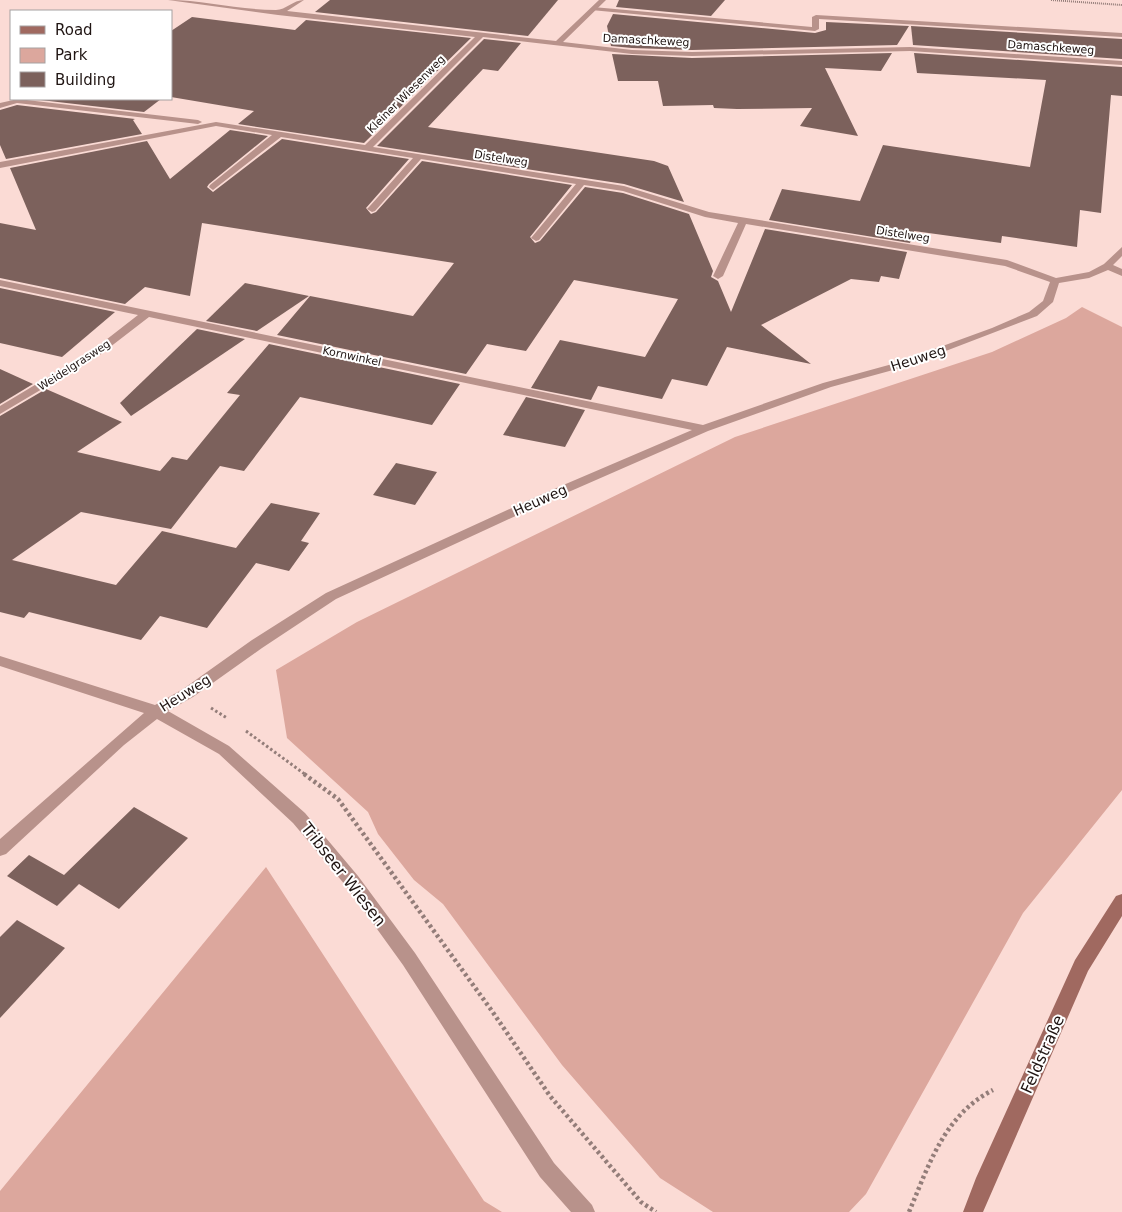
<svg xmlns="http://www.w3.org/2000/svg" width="1122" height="1212" viewBox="0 0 1122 1212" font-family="'DejaVu Sans',sans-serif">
  <rect width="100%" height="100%" fill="#fbdbd5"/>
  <!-- green -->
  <g fill="#dca79d">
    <path d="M1082 307 1122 327V790L1023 913 866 1194 849 1212H713L660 1178 562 1065 443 904 414 880 378 834 368 812 287 738 276 670 357 622 735 437 992 352 1066 318Z"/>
    <path d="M266 867 484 1201 502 1212H0V1191Z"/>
  </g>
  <!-- building -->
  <g fill="#7c615c">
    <path d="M330 0H558L528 36 315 12Z"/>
    <path d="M619 0H725L711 16 616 7Z"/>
    <path d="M613 14 815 33 826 30V22L909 26 897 45 692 50 632 48 611 46 607 26Z"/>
    <path d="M192 17 295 30 306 20 471 38 364 143 238 124 254 111 171 97V31Z"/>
    <path d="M911 26 1122 39V59L913 45Z"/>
    <path d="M484 39 521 43 498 71 483 69 428 127 654 161 668 166 684 202 624 184 377 146Z"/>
    <path d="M892 53 881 71 825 68 858 136 800 126 812 108 737 109 714 108 713 105 663 106 658 81H618L612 54 692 58Z"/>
    <path d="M914 53 1122 67V96L1111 95 1101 213 1080 210 1077 247 1002 236 1001 243 914 231 910 243 769 220 782 189 860 201 883 145 1030 167 1046 80 917 73Z"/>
    <path d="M32 99H161L144 112Z"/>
    <path d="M17 105 135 119 133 120 142 134 6 159 0 145V110Z"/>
    <path d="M230 130 268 136 209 184 207 187 213 192 282 139 409 159 366 208 371 214 376 212 422 161 572 185 530 237 535 243 540 241 585 187 623 193 689 214 713 271 711 277 718 281 731 312 765 229 907 252 899 279 881 276 879 282 851 279 761 325 811 364 727 347 707 386 672 379 662 399 598 386 591 400 531 388 560 340 645 357 678 299 574 280 526 351 487 344 466 374 277 335 310 296 413 316 454 263 202 223 190 296 145 287 125 304 0 278V223L36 230 10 168 147 141 170 179Z"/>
    <path d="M245 283 309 296 257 331 206 321Z"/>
    <path d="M0 288 115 312 62 357 0 343Z"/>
    <path d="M197 329 245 339 131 416 120 403Z"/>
    <path d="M269 344 460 384 432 425 300 397 244 471 220 466 171 529 81 512 12 560 116 585 162 531 236 548 271 503 320 513 301 541 309 543 289 571 256 563 207 628 160 616 141 640 29 612 24 618 0 612V416L46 389 122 422 77 452 160 471 172 457 187 460 240 395 227 393Z"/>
    <path d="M0 369 33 384 0 404Z"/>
    <path d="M526 397 585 410 565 447 503 435Z"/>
    <path d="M396 463 437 472 415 505 373 495Z"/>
    <path d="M134 807 188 838 119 909 79 884 57 906 7 876 29 855 64 875Z"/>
    <path d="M17 920 65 948 0 1018V937Z"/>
  </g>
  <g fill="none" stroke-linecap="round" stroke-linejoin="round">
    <!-- path-far2 -->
    <path stroke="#937d79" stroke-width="2" stroke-dasharray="1 1" stroke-linecap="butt" d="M1051 0 1122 5"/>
    <!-- path-far1 -->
    <g stroke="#937d79" stroke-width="3" stroke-dasharray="2.5 2.5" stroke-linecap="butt">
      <path d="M211 708 227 718"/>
      <path d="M246 731 306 775"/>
    </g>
    <!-- path -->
    <g stroke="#937d79" stroke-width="4.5" stroke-dasharray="3 3" stroke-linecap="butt">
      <path d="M304 774 338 799 492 1011 550 1096 641 1202 656 1212"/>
      <path d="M909 1212C929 1165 944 1115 993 1090"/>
    </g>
    <!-- service -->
    <path fill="#b8928b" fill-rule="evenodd" d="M593 7 812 27V17L816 15 1122 33V37L819 19V29L815 31 591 10Z"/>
    <!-- minor -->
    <g fill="#b8928b" fill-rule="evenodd">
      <path d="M168 0C204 0 240 10 276 10 286 10 293 0 304 0L287 11 556 41 599 0H606L563 42 632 50 692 52 910 47 1122 61V65L910 51 692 56 632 54 483 37 373 147 624 186 709 212 1007 260 1056 278 1089 272 1104 264 1122 247V256L1113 265 1122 269V276L1108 270 1089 278 1059 283 1053 302 1037 316 904 367 831 387 708 431 548 501 336 599 262 648 193 697 168 711 229 746 305 813 358 876 415 953 554 1163 592 1205 595 1212H571L540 1177 403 965 346 886 293 823 219 754 157 719 124 745 6 854 0 856V839L144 713 0 666V656L155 705 183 689 252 640 326 593 540 495 692 430 149 317 101 354 0 414V406L93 350 138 315 0 286V280L703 425 823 383 896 363 992 328 1029 312 1043 301 1050 282 1005 266 746 224 723 276 718 279 713 276 738 223 705 217 623 191 584 185 539 240 536 241 531 238 576 184 421 159 375 211 372 212 367 209 369 207 413 158 281 137 213 190 209 187 210 185 272 135 216 126 0 168V162L216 122 365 145 475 37 278 15Z"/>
      <path d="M18 99 198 120 202 122 198 124 17 103 0 108V103Z"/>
    </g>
    <!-- secondary -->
    <path fill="#a06960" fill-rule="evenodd" d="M1122 894V916L1088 971 983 1212H963L976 1178 1075 960 1116 896Z"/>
  </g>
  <g text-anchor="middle" stroke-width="4" stroke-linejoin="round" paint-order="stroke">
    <!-- far-street labels -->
    <g font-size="11" fill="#201513" stroke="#fff">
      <text transform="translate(646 40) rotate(3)" y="4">Damaschkeweg</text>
      <text transform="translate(1051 47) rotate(4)" y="4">Damaschkeweg</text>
      <text transform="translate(406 94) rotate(-45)" y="4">Kleiner Wiesenweg</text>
      <text transform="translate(501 158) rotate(9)" y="4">Distelweg</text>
      <text transform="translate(903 234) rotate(9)" y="4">Distelweg</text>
      <text transform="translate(352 356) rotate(12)" y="4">Kornwinkel</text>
      <text transform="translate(74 365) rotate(-33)" y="4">Weidelgrasweg</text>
    </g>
    <!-- street labels -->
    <g font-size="14" fill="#201513" stroke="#fff">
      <text transform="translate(918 358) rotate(-18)" y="5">Heuweg</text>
      <text transform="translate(540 500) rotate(-24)" y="5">Heuweg</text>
      <text transform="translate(185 693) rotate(-32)" y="5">Heuweg</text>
    </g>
    <!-- near-street labels -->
    <g font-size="16" fill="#201513" stroke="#fff">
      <text transform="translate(344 874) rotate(52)" y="6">Tribseer Wiesen</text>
      <text transform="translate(1042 1054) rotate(-66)" y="6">Feldstraße</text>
    </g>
  </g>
  <!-- legend -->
  <rect x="10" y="10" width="162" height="90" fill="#ffffff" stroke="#a6a1a1"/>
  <rect x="20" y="26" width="25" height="8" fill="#a06960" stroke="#a6a1a1"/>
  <text x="55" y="35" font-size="15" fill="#201513">Road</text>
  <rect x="20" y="48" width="25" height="15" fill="#dca79d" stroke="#a6a1a1"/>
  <text x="55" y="60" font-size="15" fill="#201513">Park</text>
  <rect x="20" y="72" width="25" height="15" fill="#7c615c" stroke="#a6a1a1"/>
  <text x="55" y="85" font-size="15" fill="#201513">Building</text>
</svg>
